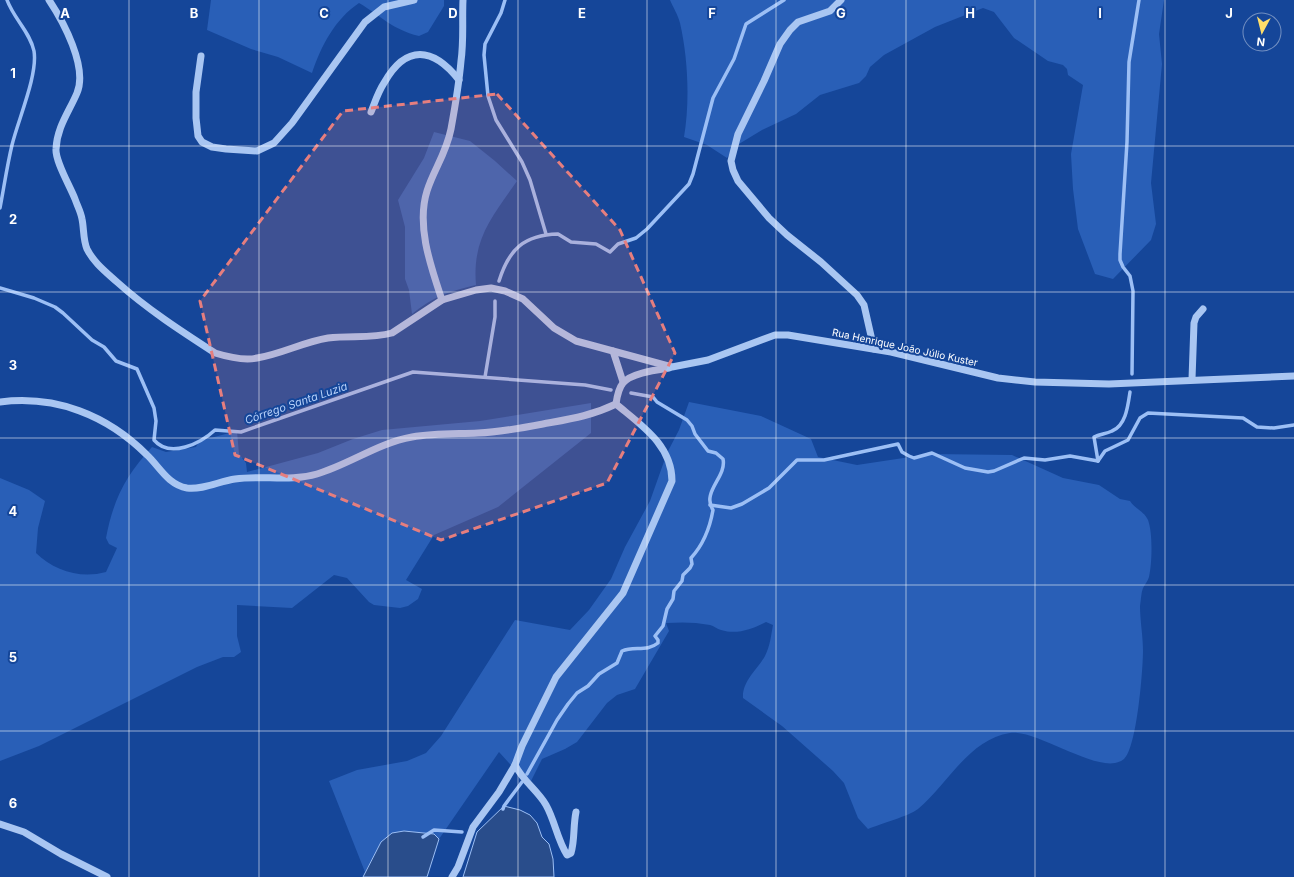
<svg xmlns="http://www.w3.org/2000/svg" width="1294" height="877" viewBox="0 0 1294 877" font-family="Inter,sans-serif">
  <rect width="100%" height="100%" fill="#154699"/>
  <!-- green -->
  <g fill="#295fb7">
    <path d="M211 0H444V6L428 32 419 36C391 29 383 17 359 3 335 19 321 46 312 73L278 57 251 49 207 30Z"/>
    <path d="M670 0H1164L1159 34 1162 64 1151 183 1156 224 1151 240 1113 279 1095 274 1078 229 1073 189 1071 154 1083 85 1068 75 1067 69 1063 65 1048 61 1014 38 994 12 983 8 935 27 884 55 870 67 866 76 859 83 820 95 796 114 762 130 734 147 727 158 707 145 684 137C690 102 688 58 680 23 678 15 673 7 670 0Z"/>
    <path d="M434 132 470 141 495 161 517 181C492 217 472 239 476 285 447 292 435 296 412 314L409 290 405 279V227L398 200 424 158Z"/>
    <path d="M689 402 761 416 811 439 818 457 857 465 930 454 1012 455 1063 478 1099 485 1120 499 1130 501C1135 509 1144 511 1148 520 1153 533 1152 564 1149 577 1148 581 1145 584 1143 588 1141 593 1141 600 1140 606 1140 620 1143 636 1143 651 1143 669 1137 748 1124 759 1102 778 1038 729 1010 733 969 739 947 785 918 809 909 816 880 824 868 829L858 818 844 783 833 771 782 726 743 698C742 681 757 670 765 656 770 646 771 636 773 625L766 622C752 629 737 635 721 630 717 629 714 626 710 625 695 622 681 622 666 623L669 631 635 689 617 695 607 703 577 742 565 749 542 759 529 785 499 752 439 839 434 834 404 831 392 833 381 842 365 872 329 781 357 770 407 761 426 753 441 736 515 620 570 630 589 610 611 579 625 547 650 501 667 453 679 430Z"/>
    <path d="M591 403V433L498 507 434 535 406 580 422 589 418 599 408 606 400 608 374 605 369 602 347 578 334 575 292 608 237 605V636L241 652 234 657H223L197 667 39 746 0 761V478L29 490 45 501 38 528 36 553C54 571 81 579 106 572L117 548 109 544 106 538C113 500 126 475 152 447L166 452 196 447 199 441 237 431 239 454 246 463 247 472 318 453 353 439 382 430 480 421Z"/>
  </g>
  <!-- water -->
  <g fill="#294d8b" stroke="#9cbff5">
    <path d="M504 806 520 810 530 815 537 823 542 837 549 844 553 859 554 877H463L477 832Z"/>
    <path d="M404 831 434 834 439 839 427 877H363L381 842 392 833Z"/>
  </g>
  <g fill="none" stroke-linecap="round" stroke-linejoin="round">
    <!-- stream -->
    <g stroke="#9cbff5" stroke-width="3.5">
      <path d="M505 0 501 13 485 44 484 55 488 96 496 120 522 162 530 180 546 234"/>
      <path d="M0 208C4 187 7 166 12 145 18 120 38 75 34 51 30 32 14 19 7 0"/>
      <path d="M499 281C509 249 524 235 558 234L571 242 596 244 610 252 618 244 636 238 647 229 689 184 693 174 713 98 734 59 746 24 784 0"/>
      <path d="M0 288 34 298 55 307 63 313 92 340 104 347 116 361 137 369 154 408 156 421 154 440C170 459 201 443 215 430L241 432 413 372 585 385 611 390"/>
      <path d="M1132 374 1133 291 1130 276 1123 267 1120 260V254L1127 142 1129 62 1139 0"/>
      <path d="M485 377 495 317V301"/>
      <path d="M1098 461 1105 451 1128 440 1140 418 1148 413 1243 418 1257 427 1274 428 1294 425"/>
      <path d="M1098 461 1094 437C1100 434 1106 434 1112 431 1126 426 1128 405 1130 392"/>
      <path d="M710 505 731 508 742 504 769 488 797 460H824L898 444 902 452 909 456 914 458 932 453 965 468 988 472 994 471 1024 458 1045 460 1070 456 1098 461"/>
      <path d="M527 774 557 720 568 704 577 693 588 686 599 674 617 663 622 651C634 646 647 652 658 643V640L655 636 663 626 667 609 673 599 674 591 682 581 683 575 690 568 692 564 691 558C703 545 710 527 713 510 701 492 727 477 723 459L716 453 708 451 695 434 692 426 687 420 657 402 653 397 631 393"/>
      <path d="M503 809 504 806 522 782"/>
      <path d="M423 837 434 830 462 832"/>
    </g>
    <!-- minor -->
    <g stroke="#a9c6f2" stroke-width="7">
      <path d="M49 0C63 21 88 67 77 93 69 112 57 127 56 149 55 161 70 186 75 199 77 205 81 212 82 219 84 228 83 240 87 249 94 263 106 272 117 282 147 309 181 331 215 353 228 357 244 361 257 358 282 354 303 342 328 338 350 335 371 339 392 333L442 300 476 290 491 288 505 291 523 299 554 328 576 341 672 367 708 360 775 335H788L891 352 998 378 1035 382 1109 384 1294 376"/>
      <path d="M841 0 830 11 798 22 790 30 780 44 764 81 738 134 731 161 733 170 738 181 769 218 787 235 821 262 857 295 864 305 874 349"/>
      <path d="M201 56 196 92V118L198 136 202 142 212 147 226 149 257 151 274 143 292 123 365 22 384 7 414 0"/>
      <path d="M371 112C375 102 378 92 384 83 406 44 433 47 459 80"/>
      <path d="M442 300C431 267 416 226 427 191 434 169 446 154 451 129 455 107 459 84 461 61 464 40 462 20 463 0"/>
      <path d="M613 351 623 382"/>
      <path d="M1192 379 1194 323 1196 317 1203 309"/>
      <path d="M0 402C56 395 107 415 147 455 159 466 168 485 187 488 203 490 220 481 235 479 263 475 290 482 317 474 350 464 378 443 412 437 434 433 456 434 478 433 500 432 522 428 543 424 570 419 591 416 616 404 641 425 672 445 672 481L623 593 556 677 522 746 515 765 499 792 473 827 458 867 452 877"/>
      <path d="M616 404C617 397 618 389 623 383 631 373 656 370 669 368"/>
      <path d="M515 765C523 781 538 791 546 805 555 821 557 839 567 855L571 853C575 840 573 826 576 812"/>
      <path d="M0 824 24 832 61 854 107 877"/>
    </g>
  </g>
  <!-- marked area -->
  <path fill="#e67e7e" fill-opacity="0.2" stroke="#e67e7e" stroke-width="3" stroke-dasharray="8 5" stroke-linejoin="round" d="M497 94 620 230 675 353 607 483 441 540 235 455 200 301 343 111Z"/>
  <!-- grid -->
  <path fill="none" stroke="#fff" stroke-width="1" stroke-opacity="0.55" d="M129 0V877M259 0V877M388 0V877M518 0V877M647 0V877M776 0V877M906 0V877M1035 0V877M1165 0V877M0 146H1294M0 292H1294M0 438H1294M0 585H1294M0 731H1294"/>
  <g text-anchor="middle" stroke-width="4" stroke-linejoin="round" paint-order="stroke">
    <!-- street labels -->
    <g font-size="10" fill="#fff" stroke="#154699">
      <text transform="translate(905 347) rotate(12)" y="4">Rua Henrique João Júlio Kuster</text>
    </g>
    <!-- water labels -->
    <g font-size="11" font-style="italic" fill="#b6d0f9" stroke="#154699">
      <text transform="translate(296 403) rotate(-19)" y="4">Córrego Santa Luzia</text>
    </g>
  </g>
  <g font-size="13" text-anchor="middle" font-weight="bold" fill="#fff" stroke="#154699" stroke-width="4" stroke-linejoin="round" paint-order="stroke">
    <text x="65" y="18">A</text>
    <text x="194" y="18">B</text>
    <text x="324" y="18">C</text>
    <text x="453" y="18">D</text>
    <text x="582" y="18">E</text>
    <text x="712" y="18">F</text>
    <text x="841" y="18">G</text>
    <text x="970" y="18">H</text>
    <text x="1100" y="18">I</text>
    <text x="1229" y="18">J</text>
    <text x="13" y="78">1</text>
    <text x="13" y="224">2</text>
    <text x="13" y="370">3</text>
    <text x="13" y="516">4</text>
    <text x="13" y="662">5</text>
    <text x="13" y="808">6</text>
  </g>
  <!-- north arrow -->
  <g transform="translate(1262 32) rotate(187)"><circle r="19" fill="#154699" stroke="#7390c2"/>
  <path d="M0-3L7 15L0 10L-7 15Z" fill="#ffde6a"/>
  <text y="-6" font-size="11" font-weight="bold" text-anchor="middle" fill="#ffffff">N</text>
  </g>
</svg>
